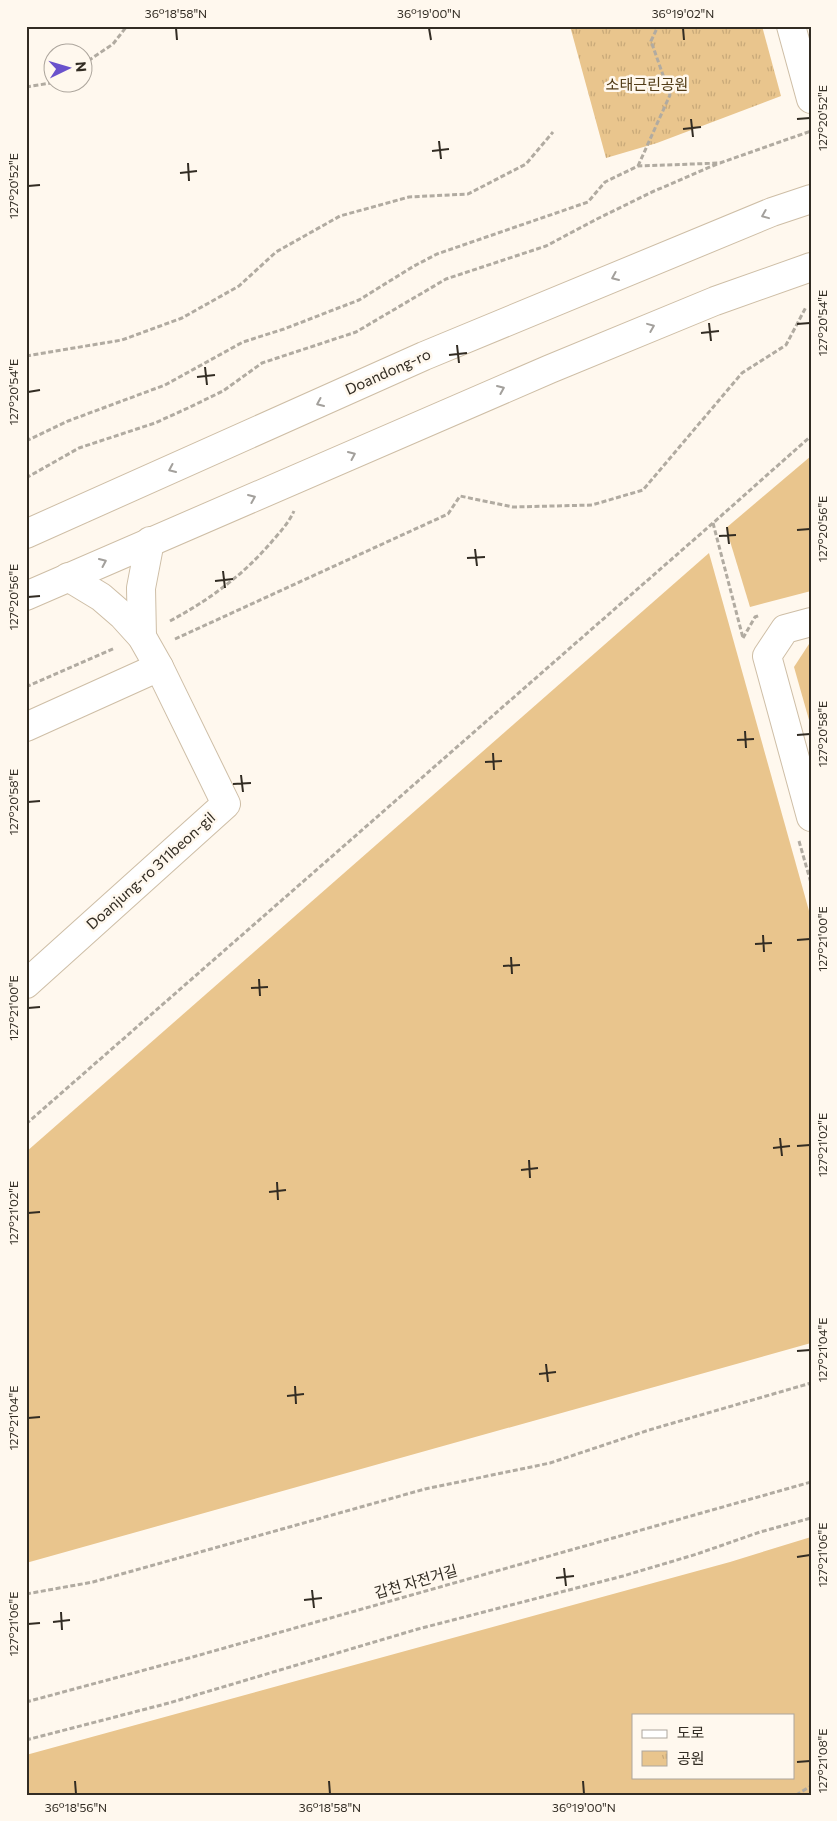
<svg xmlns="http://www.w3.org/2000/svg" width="837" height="1821" viewBox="0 0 837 1821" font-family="Commissioner,'Noto Sans KR',sans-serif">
  <defs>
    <pattern id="park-tufts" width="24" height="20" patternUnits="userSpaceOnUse" patternTransform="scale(1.25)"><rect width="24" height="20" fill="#e9c58d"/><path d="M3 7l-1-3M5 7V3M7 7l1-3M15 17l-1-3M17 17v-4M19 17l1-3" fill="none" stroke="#c8a979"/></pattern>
  </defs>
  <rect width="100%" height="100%" fill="#fff8ee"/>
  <!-- green -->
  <g fill="#e9c58d" fill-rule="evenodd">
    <path d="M811 456V591L750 607 726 528Z"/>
    <path d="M709 553 811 918V1343L26 1563V1152Z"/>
    <path d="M809 644H811V727L794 667Z"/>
    <path d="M811 1537V1795H26V1755L730 1562ZM633 1715H793V1777H633Z"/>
  </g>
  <!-- park -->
  <path fill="url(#park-tufts)" d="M570 26H762L781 96 657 143 606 158Z"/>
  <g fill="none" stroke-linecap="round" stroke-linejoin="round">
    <!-- minor casing -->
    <g stroke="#cebea6" stroke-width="30">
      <g id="minor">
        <path d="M791 26 811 99"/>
        <path d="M811 622 785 629 767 656 811 817"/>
        <path d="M142 637 141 588 150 541"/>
        <path d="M26 727 159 667"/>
        <path d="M26 984 226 804 159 667 142 637 123 616 101 597 68 577"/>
      </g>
    </g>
    <!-- major casing -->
    <g stroke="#cebea6" stroke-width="30">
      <g id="major">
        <path d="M26 534 424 356 772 212 811 199"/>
        <path d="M26 596 550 369 715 301 811 267"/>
      </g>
    </g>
    <!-- path -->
    <g stroke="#b1aba1" stroke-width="3" stroke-dasharray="5 2.5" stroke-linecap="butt">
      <path d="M82 65 113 44 127 26"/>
      <path d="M26 87 57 82"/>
      <path d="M638 166 670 95 651 41 658 26"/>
      <path d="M26 356 122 340 182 318 239 286 276 252 340 216 409 197 468 194 526 164 553 132"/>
      <path d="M26 441 68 421 165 385 243 342 284 329 359 300 414 266 437 254 588 202 605 182 638 166 720 163 811 131"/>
      <path d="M26 478 79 448 155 423 188 408 223 391 262 363 356 332 446 279 546 246 597 219 652 192 717 164"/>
      <path d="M713 523 743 638"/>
      <path d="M170 621C209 600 245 574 274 539 282 530 289 522 294 511"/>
      <path d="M743 638 755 617 760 615"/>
      <path d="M175 639 448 514 460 496 513 507 592 505 643 490 742 373 786 345 806 307"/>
      <path d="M26 687 115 648"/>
      <path d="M799 841 811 883"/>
      <path d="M26 1124 713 523 811 436"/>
      <path d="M26 1594 93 1582 425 1489 550 1463 649 1430 811 1383"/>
      <path d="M26 1702 189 1658 811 1482"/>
      <path d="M26 1740 169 1703 418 1629 623 1576 697 1554 760 1532 811 1518"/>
      <path d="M796 1795 811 1786"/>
    </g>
    <!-- minor -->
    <use href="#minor" stroke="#fff" stroke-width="28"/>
    <!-- major -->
    <use href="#major" stroke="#fff" stroke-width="28"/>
  </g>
  <!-- one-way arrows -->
  <defs><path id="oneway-chevron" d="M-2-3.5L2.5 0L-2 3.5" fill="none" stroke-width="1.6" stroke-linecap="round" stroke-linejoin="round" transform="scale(1.25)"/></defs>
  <g stroke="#a3a09c">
    <use href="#oneway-chevron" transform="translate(765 215) rotate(158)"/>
    <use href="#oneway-chevron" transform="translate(615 277) rotate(157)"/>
    <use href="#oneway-chevron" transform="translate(651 327) rotate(-22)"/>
    <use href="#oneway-chevron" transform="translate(501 389) rotate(-23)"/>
    <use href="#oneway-chevron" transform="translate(320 403) rotate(156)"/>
    <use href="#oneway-chevron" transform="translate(352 455) rotate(-24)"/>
    <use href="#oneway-chevron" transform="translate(172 469) rotate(156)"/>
    <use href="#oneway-chevron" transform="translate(252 498) rotate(-23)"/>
    <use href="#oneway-chevron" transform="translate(103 562) rotate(-24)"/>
  </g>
  <!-- ticks -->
  <path fill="none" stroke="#322c23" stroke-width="2" d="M176 28 177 40M429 28 431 40M683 28 684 40M691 119 693 137M797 119 810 118M683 129 701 127M439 141 441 159M432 151 449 149M188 163 189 181M180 173 197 171M28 186 40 185M709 323 711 341M797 324 810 323M701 333 719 331M457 345 459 363M449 355 467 353M205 367 207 385M197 377 215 375M28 392 40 390M727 527 729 544M797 530 810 529M719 536 736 535M475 549 477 566M467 558 485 557M223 571 225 588M215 581 233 579M28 597 40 596M745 731 746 748M797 735 810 734M737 740 754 739M493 753 494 770M485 762 502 761M241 775 243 792M233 784 251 783M28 802 40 801M763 935 764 952M797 940 810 939M755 944 772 943M511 957 512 974M503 966 520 965M259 979 260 996M251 988 268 987M28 1008 40 1007M780 1138 782 1156M797 1146 810 1145M773 1148 790 1146M529 1160 530 1178M521 1170 538 1168M277 1182 278 1200M269 1192 286 1190M28 1213 40 1212M797 1351 810 1350M546 1364 548 1382M539 1374 556 1372M295 1386 296 1404M287 1396 304 1394M28 1418 40 1417M797 1557 810 1555M564 1568 566 1586M556 1578 574 1576M312 1590 314 1608M304 1600 322 1598M61 1612 62 1630M53 1622 70 1620M28 1624 40 1623M797 1762 810 1761M75 1781 76 1794M329 1781 330 1794M583 1781 584 1794"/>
  <g text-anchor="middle" stroke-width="5" stroke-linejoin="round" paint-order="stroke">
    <!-- park labels -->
    <g font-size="15" fill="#513b16" stroke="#fff8ee">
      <text x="647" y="90">소태근린공원</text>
    </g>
    <!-- street labels -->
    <g font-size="15" fill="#322c23" stroke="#fff8ee">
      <text transform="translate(388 372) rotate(-24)" y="5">Doandong-ro</text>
      <text transform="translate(151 871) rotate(-42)" y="5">Doanjung-ro 311beon-gil</text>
      <text transform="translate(416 1582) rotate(-16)" y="5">갑천 자전거길</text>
    </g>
  </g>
  <!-- border -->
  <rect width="837" height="1821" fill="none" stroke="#fff8ee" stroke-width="55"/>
  <!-- legend -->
  <rect x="632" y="1714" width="162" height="65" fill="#fff8ee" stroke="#ada69d"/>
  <rect x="642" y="1730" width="25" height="8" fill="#ffffff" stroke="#ada69d"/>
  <text x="677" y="1738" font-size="15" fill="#322c23">도로</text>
  <rect x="642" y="1751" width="25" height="15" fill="url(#park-tufts)" stroke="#ada69d"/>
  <text x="677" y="1764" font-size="15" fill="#322c23">공원</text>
  <!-- north arrow -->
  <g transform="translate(68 68) rotate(85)"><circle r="24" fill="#fff8ee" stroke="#ada69d"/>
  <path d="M0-4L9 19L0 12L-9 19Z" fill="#6a52cc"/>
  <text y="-8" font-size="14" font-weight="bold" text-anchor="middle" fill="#322c23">N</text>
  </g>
  <rect x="28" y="28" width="782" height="1766" fill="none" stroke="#322c23" stroke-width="2"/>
  <g font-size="12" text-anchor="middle" fill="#322c23">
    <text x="176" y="18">36°18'58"N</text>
    <text x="429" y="18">36°19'00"N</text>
    <text x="683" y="18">36°19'02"N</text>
    <text transform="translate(823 118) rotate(-90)" y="4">127°20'52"E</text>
    <text transform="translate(14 186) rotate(-90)" y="4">127°20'52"E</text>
    <text transform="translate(823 323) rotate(-90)" y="4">127°20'54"E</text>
    <text transform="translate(14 392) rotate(-90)" y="4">127°20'54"E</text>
    <text transform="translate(823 529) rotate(-90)" y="4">127°20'56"E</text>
    <text transform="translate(14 597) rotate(-90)" y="4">127°20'56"E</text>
    <text transform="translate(823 734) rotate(-90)" y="4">127°20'58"E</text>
    <text transform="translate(14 802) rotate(-90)" y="4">127°20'58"E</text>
    <text transform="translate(823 939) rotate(-90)" y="4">127°21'00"E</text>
    <text transform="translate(14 1008) rotate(-90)" y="4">127°21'00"E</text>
    <text transform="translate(823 1145) rotate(-90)" y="4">127°21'02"E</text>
    <text transform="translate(14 1213) rotate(-90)" y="4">127°21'02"E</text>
    <text transform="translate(823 1350) rotate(-90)" y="4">127°21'04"E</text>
    <text transform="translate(14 1418) rotate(-90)" y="4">127°21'04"E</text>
    <text transform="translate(823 1555) rotate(-90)" y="4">127°21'06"E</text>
    <text transform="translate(14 1624) rotate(-90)" y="4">127°21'06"E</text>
    <text transform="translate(823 1761) rotate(-90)" y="4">127°21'08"E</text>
    <text x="76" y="1812">36°18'56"N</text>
    <text x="330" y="1812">36°18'58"N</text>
    <text x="584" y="1812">36°19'00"N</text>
  </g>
</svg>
